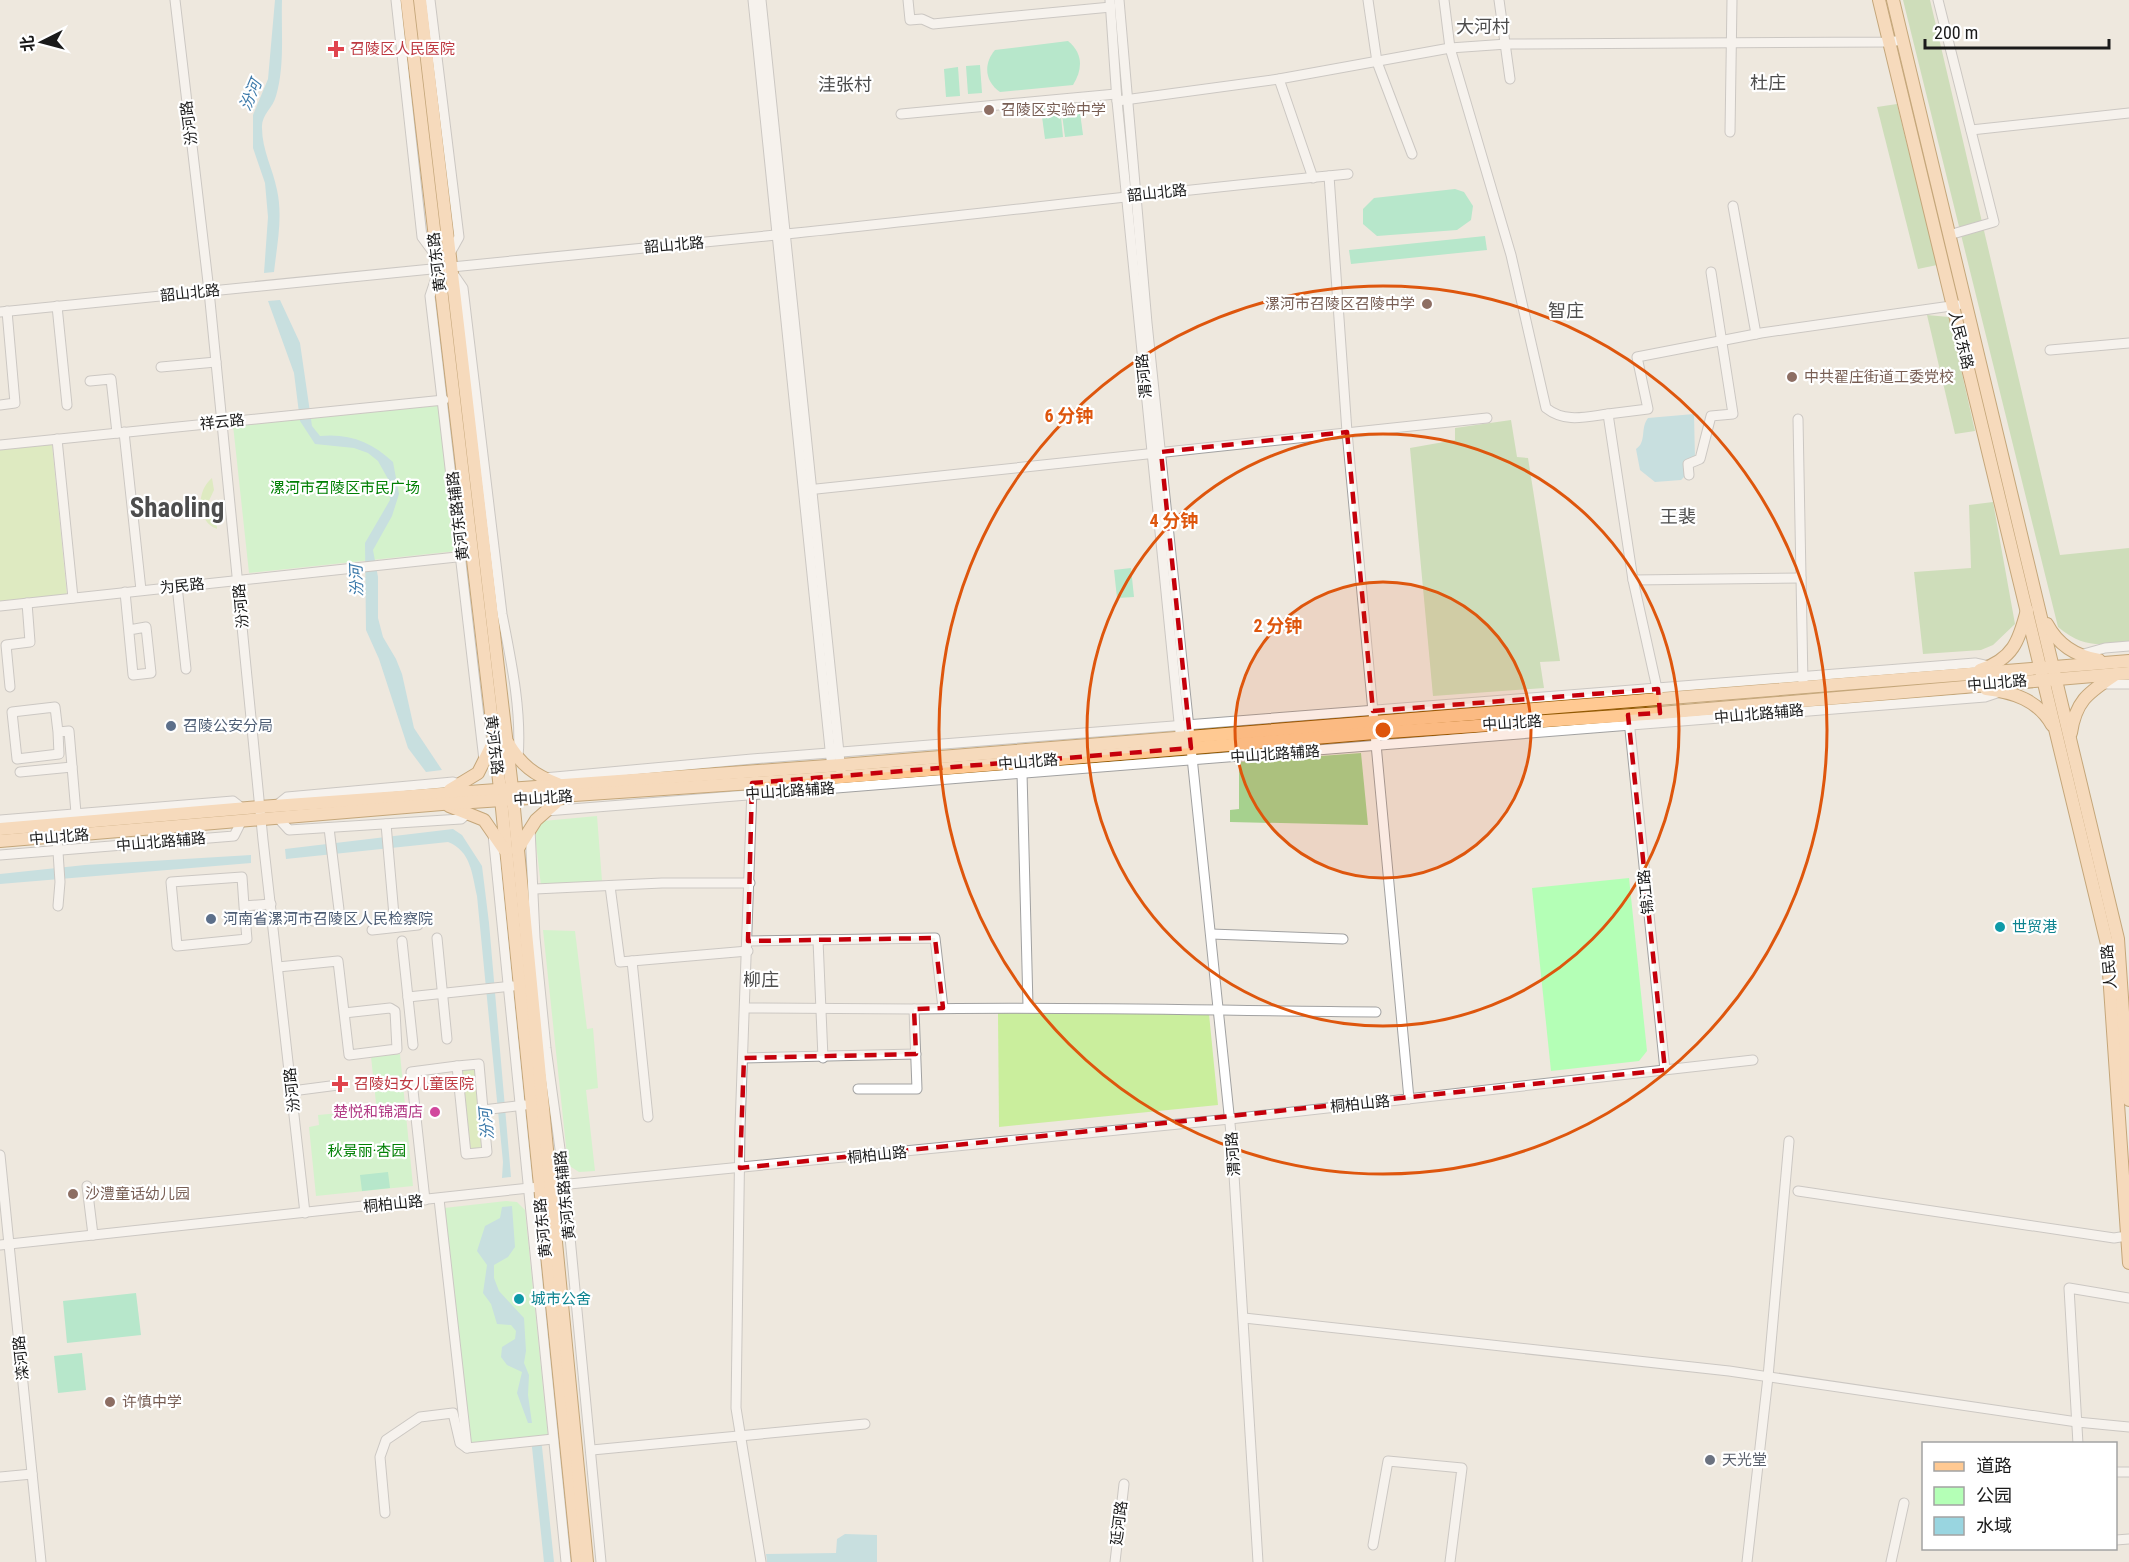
<svg xmlns="http://www.w3.org/2000/svg" width="2129" height="1562" viewBox="0 0 2129 1562" font-family="'Roboto Condensed','Noto Sans SC',sans-serif">
  <rect width="100%" height="100%" fill="#eee8de"/>
  <!-- grass -->
  <g fill="#caee9d">
    <path d="M52 444 67 595 0 602V449Z"/>
    <path d="M212 478 214 490 207 505 216 517 217 529C196 521 196 491 212 478Z"/>
    <path d="M998 1013 1209 1014 1218 1105 999 1127Z"/>
    <path d="M475 1066 484 1150 471 1152 462 1068Z"/>
  </g>
  <!-- forest -->
  <g fill="#a6d18e">
    <path d="M1903 0H1930L2060 555 2129 548V642C2097 645 2084 648 2058 627Z"/>
    <path d="M1897 104 1937 265 1918 269 1877 107Z"/>
    <path d="M1927 315 1949 317 1975 431 1955 434Z"/>
    <path d="M1511 420 1517 457 1528 458 1560 661 1540 662 1544 688 1433 696 1410 448 1455 440V428Z"/>
    <path d="M1993 502 2015 624 1993 645 1981 650 1923 654 1914 572 1971 568 1969 505Z"/>
    <path d="M1361 753 1368 825 1230 822V810L1239 809V762Z"/>
  </g>
  <!-- park -->
  <g fill="#b4ffb6">
    <path d="M441 403 457 551 249 573 233 425Z"/>
    <path d="M597 816 602 881 541 886 535 835 543 821Z"/>
    <path d="M1629 878 1647 1051 1639 1061 1551 1071 1532 888Z"/>
    <path d="M543 930 575 931 587 1029 593 1028 598 1088 586 1090 595 1171 579 1172 568 1165Z"/>
    <path d="M400 1054 413 1186 316 1196 309 1127 319 1125 318 1115 372 1110 376 1103 371 1057Z"/>
    <path d="M506 1201 517 1202 525 1210 548 1436 469 1444 444 1208Z"/>
  </g>
  <!-- pitch -->
  <g fill="#73e6b3">
    <path d="M1068 41C1083 53 1083 69 1073 85L1000 92C985 82 983 64 995 50Z"/>
    <path d="M980 65 982 93 968 94 966 66Z"/>
    <path d="M958 67 960 96 946 97 944 69Z"/>
    <path d="M1079 105 1083 135 1065 137 1061 107Z"/>
    <path d="M1060 107 1063 137 1045 139 1041 109Z"/>
    <path d="M1455 189 1464 192 1473 206 1471 220 1457 230 1377 236 1363 224V209L1374 198Z"/>
    <path d="M1485 236 1487 250 1351 264 1349 250Z"/>
    <path d="M1131 568 1134 597 1117 598 1114 570Z"/>
    <path d="M388 1172 390 1188 362 1191 360 1175Z"/>
    <path d="M136 1293 141 1335 67 1343 63 1301Z"/>
    <path d="M82 1353 86 1390 58 1393 54 1356Z"/>
  </g>
  <!-- water -->
  <g fill="#99d5e0">
    <path d="M275 0H282C281 31 285 66 276 96 273 108 261 115 262 128 262 150 273 169 277 190 283 217 277 245 274 272L264 273 268 217 265 183 253 148V115L268 79Z"/>
    <path d="M280 300 300 343 312 426 320 436C349 433 372 442 393 462L399 494 392 516 373 550 378 577V618L383 637 396 659 402 674 414 728 442 770 426 772 408 748 379 659 366 630 365 543 390 500 388 479 378 461 368 453 354 448 315 444 300 421 294 373 268 301Z"/>
    <path d="M1694 414 1695 459 1685 460 1684 477 1681 480 1655 482 1640 470 1636 449C1647 442 1640 428 1648 418Z"/>
    <path d="M453 829 462 835 482 866 489 923 511 1177 502 1178 503 1162 477 896C472 874 471 851 448 842L286 859 285 849Z"/>
    <path d="M251 855V863L0 884V874L85 865Z"/>
    <path d="M512 1206 515 1247 508 1257 494 1265V1278L499 1291 524 1318 526 1351 524 1363 529 1375 528 1395 532 1423H528L517 1393 522 1372 507 1365 501 1357 502 1347 515 1339 516 1331 511 1325 497 1324 491 1304 483 1293 487 1265 477 1251 485 1226 500 1218 502 1207Z"/>
    <path d="M845 1534 877 1535V1562H767L766 1554 836 1553 837 1539Z"/>
  </g>
  <g fill="none" stroke-linecap="round" stroke-linejoin="round">
    <!-- river -->
    <path stroke="#99d5e0" stroke-width="10" d="M537 1447 549 1562"/>
    <!-- minor casing -->
    <g stroke="#a1a1a1" stroke-width="11">
      <g id="minor">
        <path d="M175 0 209 291 263 840 305 1213"/>
        <path d="M396 0 422 237 436 256"/>
        <path d="M430 0 459 237 449 255"/>
        <path d="M753 0 831 759"/>
        <path d="M761 0 841 772"/>
        <path d="M908 0 910 20 922 19 933 24 1111 7"/>
        <path d="M1110 0 1117 101 1180 732"/>
        <path d="M1119 0 1147 323 1232 1143 1258 1562"/>
        <path d="M1368 0 1377 62 1412 154"/>
        <path d="M1444 0 1450 48 1511 255 1546 408C1565 423 1585 417 1608 414"/>
        <path d="M1499 0 1510 79"/>
        <path d="M1938 0 1994 222 1949 235"/>
        <path d="M1279 79 1313 178"/>
        <path d="M1117 101 1279 79 1450 48 1507 44 1889 42 1902 40"/>
        <path d="M901 114 1116 94"/>
        <path d="M1971 130 2129 113"/>
        <path d="M1730 132 1732 0"/>
        <path d="M1329 176 1347 432 1409 1099"/>
        <path d="M1733 206 1756 334"/>
        <path d="M438 272 430 296 484 760"/>
        <path d="M452 272 463 288 502 614C511 660 522 711 518 758"/>
        <path d="M57 306 67 405"/>
        <path d="M0 312C262 284 524 261 786 234 973 215 1160 192 1348 174"/>
        <path d="M2050 350 2129 343"/>
        <path d="M161 367 216 362"/>
        <path d="M90 381 111 379 117 433"/>
        <path d="M0 405 15 403 7 311"/>
        <path d="M1798 419 1803 683"/>
        <path d="M124 432 141 590"/>
        <path d="M57 439 73 598"/>
        <path d="M0 445 444 400"/>
        <path d="M1689 475 1688 464 1700 459 1711 416 1733 414 1711 272"/>
        <path d="M807 490 1487 418"/>
        <path d="M1633 580 1801 578"/>
        <path d="M177 586 186 669"/>
        <path d="M125 592 133 675 151 673 146 627 129 630"/>
        <path d="M0 606 466 556"/>
        <path d="M2080 655 2105 648 2129 646"/>
        <path d="M2101 684H2129"/>
        <path d="M10 687 6 645 30 642 27 603"/>
        <path d="M1658 693 1633 580 1608 414 1648 409 1637 357 1761 333 1958 305"/>
        <path d="M1629 720 1665 1070"/>
        <path d="M58 732 59 754 17 759 12 712 55 707 58 732 69 731 76 813"/>
        <path d="M20 772 72 767"/>
        <path d="M1022 773 1028 1006"/>
        <path d="M544 778 752 759 1975 663 1989 666"/>
        <path d="M752 788 740 1128 736 1408 761 1562"/>
        <path d="M277 805 287 797 453 782 460 784"/>
        <path d="M546 811 1985 697 2000 692"/>
        <path d="M279 819 289 830 461 819 468 813"/>
        <path d="M0 820 233 801 242 808"/>
        <path d="M386 824 395 927"/>
        <path d="M530 828 535 938 546 1048 565 1185 601 1562"/>
        <path d="M493 834 566 1562"/>
        <path d="M57 837 60 882 58 906"/>
        <path d="M0 855 234 836 241 822"/>
        <path d="M610 886 620 962 748 951"/>
        <path d="M535 889 662 883H750"/>
        <path d="M244 906 247 939 177 946 171 882 242 877 244 906 271 904"/>
        <path d="M313 921 340 918 329 828"/>
        <path d="M372 930 418 925"/>
        <path d="M1211 934 1343 939"/>
        <path d="M437 938 447 1039"/>
        <path d="M818 940 823 1058"/>
        <path d="M402 941 413 1045"/>
        <path d="M748 941 935 938 943 1008"/>
        <path d="M632 961 648 1117"/>
        <path d="M278 967 338 961 349 1055 397 1049 395 1011 390 1008 344 1013"/>
        <path d="M408 997 513 986"/>
        <path d="M746 1008 914 1009"/>
        <path d="M744 1058 916 1054"/>
        <path d="M858 1089H917L914 1009C1068 1006 1222 1011 1376 1012"/>
        <path d="M292 1091 338 1085"/>
        <path d="M483 1110 487 1152 466 1154 457 1066 479 1064 483 1110 525 1105"/>
        <path d="M0 1155 41 1562"/>
        <path d="M87 1186 93 1235"/>
        <path d="M1798 1191 2114 1238 2127 1236"/>
        <path d="M439 1199 467 1448 553 1439"/>
        <path d="M425 1200 411 1072 457 1066"/>
        <path d="M0 1245 539 1187 1230 1119 1753 1060"/>
        <path d="M1244 1318 1729 1371 2077 1422 2129 1427"/>
        <path d="M2078 1444 2069 1288 2129 1298"/>
        <path d="M592 1450 865 1424"/>
        <path d="M2116 1472H2129"/>
        <path d="M0 1477 32 1474"/>
        <path d="M385 1513 380 1457 386 1440 420 1417 453 1413 460 1443 467 1448"/>
        <path d="M2116 1540 2129 1539"/>
        <path d="M1373 1545 1388 1461 1462 1468 1450 1562"/>
        <path d="M1115 1562 1124 1484"/>
        <path d="M1747 1562 1768 1377 1789 1141"/>
        <path d="M1891 1562 1904 1503"/>
      </g>
    </g>
    <!-- major casing -->
    <g stroke="#915800" stroke-width="14">
      <g id="major">
        <path d="M407 0 500 789 578 1562"/>
        <path d="M420 0 512 788 587 1562"/>
        <path d="M1879 0 2107 944 2129 1263"/>
        <path d="M1893 0 2118 939 2129 1100"/>
        <path d="M2047 624C2058 645 2075 656 2099 660"/>
        <path d="M1980 670C2013 659 2019 641 2027 610"/>
        <path d="M1986 689C2013 692 2038 700 2052 725"/>
        <path d="M2071 733C2076 699 2090 692 2116 674"/>
        <path d="M508 743C521 765 534 775 558 784"/>
        <path d="M450 790 478 773 493 743"/>
        <path d="M449 806 484 820 504 849"/>
        <path d="M0 829 260 807 841 765 2129 661"/>
        <path d="M0 841 442 804 842 777 1375 733 1660 713 2129 673"/>
        <path d="M517 850 536 820 562 797"/>
      </g>
    </g>
    <!-- minor -->
    <use href="#minor" stroke="#fff" stroke-width="9"/>
    <!-- major -->
    <use href="#major" stroke="#ffc992" stroke-width="12"/>
  </g>
  <!-- marked area -->
  <path d="M0 0H2129V1562H0ZM1347 432 1373 711 1658 689 1660 713 1628 715 1665 1070 740 1168 744 1058 916 1054 914 1009 943 1008 935 938 748 941 752 783 1191 748 1161 452Z" fill="#eee8de" fill-opacity=".55" fill-rule="evenodd"/>
  <path fill="none" stroke="#c5000b" stroke-width="4.5" stroke-dasharray="12 8" stroke-linejoin="round" d="M1347 432 1373 711 1658 689 1660 713 1628 715 1665 1070 740 1168 744 1058 916 1054 914 1009 943 1008 935 938 748 941 752 783 1191 748 1161 452Z"/>
  <!-- distance rings -->
  <circle cx="1383" cy="730" r="148" fill="#de560d" fill-opacity=".12"/>
  <g fill="none" stroke="#de560d" stroke-width="3">
    <circle cx="1383" cy="730" r="148"/>
    <circle cx="1383" cy="730" r="296"/>
    <circle cx="1383" cy="730" r="444"/>
  </g>
  <!-- markers -->
  <g fill="#e0444e" stroke="#fff" stroke-width="2">
    <path d="M333 40h6v6h6v6h-6v6h-6v-6h-6v-6h6z"/>
    <path d="M337 1075h6v6h6v6h-6v6h-6v-6h-6v-6h6z"/>
  </g>
  <g fill="#8d6e63" stroke="#fff" stroke-width="2">
    <circle cx="989" cy="110" r="6"/>
    <circle cx="1427" cy="304" r="6"/>
    <circle cx="1792" cy="377" r="6"/>
    <circle cx="73" cy="1194" r="6"/>
    <circle cx="110" cy="1402" r="6"/>
  </g>
  <g fill="#5c6f8a" stroke="#fff" stroke-width="2">
    <circle cx="171" cy="726" r="6"/>
    <circle cx="211" cy="919" r="6"/>
  </g>
  <g fill="#0f9aa8" stroke="#fff" stroke-width="2">
    <circle cx="2000" cy="927" r="6"/>
    <circle cx="519" cy="1299" r="6"/>
  </g>
  <circle fill="#d1479c" stroke="#fff" stroke-width="2" cx="435" cy="1112" r="6"/>
  <circle fill="#6b7280" stroke="#fff" stroke-width="2" cx="1710" cy="1460" r="6"/>
  <g text-anchor="middle" stroke-width="4.5" stroke-linejoin="round" paint-order="stroke">
    <!-- health labels -->
    <g font-size="15" fill="#be3a42" stroke="#fff" text-anchor="start">
      <text x="350" y="54">召陵区人民医院</text>
      <text x="354" y="1089">召陵妇女儿童医院</text>
    </g>
    <!-- education labels -->
    <g font-size="15" fill="#785e54" stroke="#fff" text-anchor="start">
      <text x="1001" y="115">召陵区实验中学</text>
      <text x="1415" y="309" text-anchor="end">漯河市召陵区召陵中学</text>
      <text x="1804" y="382">中共翟庄街道工委党校</text>
      <text x="85" y="1199">沙澧童话幼儿园</text>
      <text x="122" y="1407">许慎中学</text>
    </g>
    <!-- street labels -->
    <g font-size="15" fill="#1a1a1a" stroke="#fff">
      <text transform="translate(189 123) rotate(-97)" y="5">汾河路</text>
      <text transform="translate(1157 193) rotate(-6)" y="5">韶山北路</text>
      <text transform="translate(674 245) rotate(-5)" y="5">韶山北路</text>
      <text transform="translate(437 262) rotate(-97)" y="5">黄河东路</text>
      <text transform="translate(190 293) rotate(-6)" y="5">韶山北路</text>
      <text transform="translate(1961 340) rotate(76)" y="5">人民东路</text>
      <text transform="translate(1144 376) rotate(-96)" y="5">渭河路</text>
      <text transform="translate(222 422) rotate(-6)" y="5">祥云路</text>
      <text transform="translate(458 516) rotate(-97)" y="5">黄河东路辅路</text>
      <text transform="translate(182 586) rotate(-6)" y="5">为民路</text>
      <text transform="translate(241 606) rotate(-95)" y="5">汾河路</text>
      <text transform="translate(1997 683) rotate(-5)" y="5">中山北路</text>
      <text transform="translate(1759 714) rotate(-5)" y="5">中山北路辅路</text>
      <text transform="translate(1512 723) rotate(-4)" y="5">中山北路</text>
      <text transform="translate(494 745) rotate(83)" y="5">黄河东路</text>
      <text transform="translate(1275 754) rotate(-4)" y="5">中山北路辅路</text>
      <text transform="translate(1028 762) rotate(-5)" y="5">中山北路</text>
      <text transform="translate(790 791) rotate(-4)" y="5">中山北路辅路</text>
      <text transform="translate(543 798) rotate(-4)" y="5">中山北路</text>
      <text transform="translate(59 837) rotate(-5)" y="5">中山北路</text>
      <text transform="translate(161 842) rotate(-5)" y="5">中山北路辅路</text>
      <text transform="translate(1646 892) rotate(-96)" y="5">锦江路</text>
      <text transform="translate(2109 967) rotate(-95)" y="5">人民路</text>
      <text transform="translate(292 1090) rotate(-96)" y="5">汾河路</text>
      <text transform="translate(1360 1104) rotate(-6)" y="5">桐柏山路</text>
      <text transform="translate(1233 1154) rotate(-94)" y="5">渭河路</text>
      <text transform="translate(877 1155) rotate(-6)" y="5">桐柏山路</text>
      <text transform="translate(565 1195) rotate(-96)" y="5">黄河东路辅路</text>
      <text transform="translate(393 1204) rotate(-6)" y="5">桐柏山路</text>
      <text transform="translate(543 1228) rotate(-96)" y="5">黄河东路</text>
      <text transform="translate(21 1358) rotate(-96)" y="5">滦河路</text>
      <text transform="translate(1119 1523) rotate(-83)" y="5">延河路</text>
    </g>
    <!-- park labels -->
    <g font-size="15" fill="#018004" stroke="#fff">
      <text x="345" y="493">漯河市召陵区市民广场</text>
      <text x="367" y="1156">秋景丽·杏园</text>
    </g>
    <!-- service labels -->
    <g font-size="15" fill="#4e5e75" stroke="#fff" text-anchor="start">
      <text x="183" y="731">召陵公安分局</text>
      <text x="223" y="924">河南省漯河市召陵区人民检察院</text>
    </g>
    <!-- culture labels -->
    <g font-size="15" fill="#0d838f" stroke="#fff" text-anchor="start">
      <text x="2012" y="932">世贸港</text>
      <text x="531" y="1304">城市公舍</text>
    </g>
    <!-- hotel labels -->
    <g font-size="15" fill="#b23c85" stroke="#fff" text-anchor="end">
      <text x="423" y="1117">楚悦和锦酒店</text>
    </g>
    <!-- worship labels -->
    <g font-size="15" fill="#5b616d" stroke="#fff" text-anchor="start">
      <text x="1722" y="1465">天光堂</text>
    </g>
    <!-- water labels -->
    <g font-size="16" font-style="italic" fill="#3d7aaa" stroke="#fff">
      <text transform="translate(250 95) rotate(-67)" y="6">汾河</text>
      <text transform="translate(356 581) rotate(-92)" y="6">汾河</text>
      <text transform="translate(486 1124) rotate(-95)" y="6">汾河</text>
    </g>
    <!-- quarter labels -->
    <g font-size="18" fill="#4d4d4d" stroke="#fff">
      <text x="1483" y="33">大河村</text>
      <text x="1768" y="89">杜庄</text>
      <text x="845" y="91">洼张村</text>
      <text x="1566" y="317">智庄</text>
      <text x="1678" y="523">王裴</text>
      <text x="761" y="986">柳庄</text>
    </g>
    <!-- town labels -->
    <g font-size="27" font-weight="bold" fill="#4d4d4d" stroke="#fff">
      <text x="177" y="517">Shaoling</text>
    </g>
  </g>
  <circle cx="1383" cy="730" r="9" fill="#de560d" stroke="#fff" stroke-width="3"/>
  <g font-size="18" text-anchor="middle" font-weight="bold" fill="#de560d" stroke="#fff" stroke-width="4.5" stroke-linejoin="round" paint-order="stroke">
    <text x="1069" y="422">6 分钟</text>
    <text x="1174" y="527">4 分钟</text>
    <text x="1278" y="632">2 分钟</text>
  </g>
  <!-- legend -->
  <rect x="1922" y="1442" width="195" height="108" fill="#ffffff" stroke="#a3a3a3" stroke-width="1.5"/>
  <rect x="1934" y="1462" width="30" height="9" fill="#ffc992" stroke="#a3a3a3" stroke-width="1.5"/>
  <text x="1976" y="1472" font-size="18" fill="#1a1a1a">道路</text>
  <rect x="1934" y="1487" width="30" height="18" fill="#b4ffb6" stroke="#a3a3a3" stroke-width="1.5"/>
  <text x="1976" y="1502" font-size="18" fill="#1a1a1a">公园</text>
  <rect x="1934" y="1517" width="30" height="18" fill="#99d5e0" stroke="#a3a3a3" stroke-width="1.5"/>
  <text x="1976" y="1532" font-size="18" fill="#1a1a1a">水域</text>
  <!-- north arrow -->
  <g transform="translate(42 42) rotate(264)" stroke="#ffffff" stroke-width="4.5" paint-order="stroke">
  <path d="M0-4.5L10 22L0 15L-10 22Z" fill="#1a1a1a"/>
  <text y="-9" font-size="16" font-weight="bold" text-anchor="middle" fill="#1a1a1a">北</text>
  </g>
  <!-- scale -->
  <path d="M1925 39v9h184v-9" fill="none" stroke="#1a1a1a" stroke-width="3"/>
  <text x="1934" y="39" font-size="18" fill="#1a1a1a" stroke="#ffffff" stroke-width="4.5" paint-order="stroke">200 m</text>
</svg>
